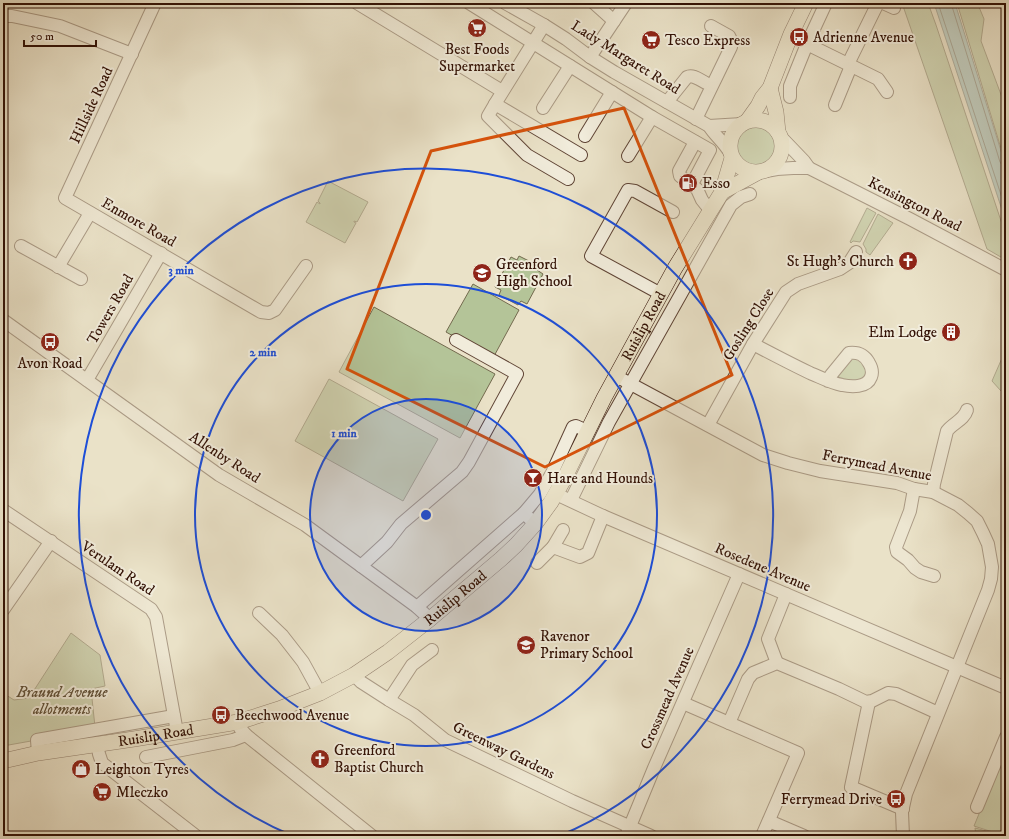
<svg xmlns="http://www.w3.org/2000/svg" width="1009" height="839" viewBox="0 0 1009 839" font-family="'IM FELL DW Pica',serif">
  <rect width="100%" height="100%" fill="#eae2c8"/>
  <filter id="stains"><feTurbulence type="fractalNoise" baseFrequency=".005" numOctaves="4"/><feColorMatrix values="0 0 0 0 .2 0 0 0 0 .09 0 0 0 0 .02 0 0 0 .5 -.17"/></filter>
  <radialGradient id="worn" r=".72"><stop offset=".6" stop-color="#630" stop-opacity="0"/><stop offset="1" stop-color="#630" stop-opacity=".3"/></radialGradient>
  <!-- green -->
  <g fill="#b4c498" stroke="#736a4e">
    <path d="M902 3H928L936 25 1006 236V260L987 249Z"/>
    <path d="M957 3H980L979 7 984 19 981 41 1006 108V165Z"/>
    <circle cx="756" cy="148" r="21"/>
    <path d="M328 181 368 202 357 222 354 221V222L356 223 345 243 306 222 317 202 320 204V203L318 201Z"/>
    <path d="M867 208 876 213 860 242 853 241 851 243 850 242Z"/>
    <path d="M878 214 893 223 870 255 866 252V249L863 244Z"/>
    <path d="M519 256 539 266 537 270 543 274 527 304 521 301 518 305 499 295 501 290 495 287 511 257 517 260Z"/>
    <path d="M473 284 519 310 493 358 446 332Z"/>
    <path d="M374 307 495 374 460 438 339 372Z"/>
    <path d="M1006 349V393L1001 391 992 381Z"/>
    <path d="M851 356H856L867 368 864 380 850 382 839 378 838 374Z"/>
    <path d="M329 379 438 439 403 501 295 441Z"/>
    <path d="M71 633 100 655 105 686 91 689 95 727 35 734 31 741 3 746V693L14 700 29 698Z"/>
    <path d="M1006 748V827L1002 836H976L975 828 1002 835 974 826Z"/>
  </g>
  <!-- water -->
  <path fill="#99bdbc" stroke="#707873" d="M934 3H955L1006 167V222Z"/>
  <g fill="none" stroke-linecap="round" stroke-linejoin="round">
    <!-- shore -->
    <g stroke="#666760" stroke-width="1">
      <path d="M938 3 1006 210"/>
      <path d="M951 3 1000 162 1002 165H1006"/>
    </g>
    <!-- minor casing -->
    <g stroke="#604536" stroke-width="14">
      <g id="minor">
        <path d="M155 3 65 198 261 312 269 313 275 310 306 266"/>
        <path d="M357 3 502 91"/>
        <path d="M469 3 652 117 710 150 692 184"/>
        <path d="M505 3 544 25 566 39 590 57 614 72 709 126C715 136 724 142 730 153"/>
        <path d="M594 3 614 21"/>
        <path d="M883 3 894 8"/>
        <path d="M3 16H12L60 26 132 54"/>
        <path d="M544 25 495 104 581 155"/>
        <path d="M807 44 878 79 887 92"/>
        <path d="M590 57 626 3"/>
        <path d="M848 64 878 3"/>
        <path d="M790 97V86L807 44 826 3"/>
        <path d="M667 102 687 77C693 74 700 80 706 83"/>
        <path d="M495 104 488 116 527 155 568 179"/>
        <path d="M835 105 851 66"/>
        <path d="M543 108 570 66"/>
        <path d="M696 119 731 47V40L729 36 711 26"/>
        <path d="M709 126 742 124"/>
        <path d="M585 136 612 92"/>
        <path d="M780 136 804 161 809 168"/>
        <path d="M695 142 679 171 680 176 697 189 702 200 710 210"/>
        <path d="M628 156 652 117"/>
        <path d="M766 171 777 169 793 168H809L910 219 1006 270"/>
        <path d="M21 246 81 279"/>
        <path d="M58 267 90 213"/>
        <path d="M661 294 591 256 628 190 635 191 673 212"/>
        <path d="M3 320 219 475 305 525 417 607 430 619"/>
        <path d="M753 344C772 354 791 364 810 373 820 377 831 383 842 385 851 387 867 388 871 377 873 372 872 368 869 363 864 354 858 352 849 353L831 375 828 381"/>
        <path d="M616 376 763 455 788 463 820 471 897 483 914 489 933 492 958 505 968 513 977 521 983 533 988 544 992 567 991 579 988 590 906 794 902 812 903 836"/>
        <path d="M87 380 161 253"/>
        <path d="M708 425 753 344 786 292 798 284 840 269 849 263 856 252"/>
        <path d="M914 489 910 511 896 547 897 552 908 560 915 568 921 572 934 576"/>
        <path d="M933 492 934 484 947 431C953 423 964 420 967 410"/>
        <path d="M556 494 603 516 1006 688"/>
        <path d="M571 500 609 422 731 205 741 197 750 194"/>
        <path d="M3 510 151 609 156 617 177 732"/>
        <path d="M530 519 524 513 540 494 552 473 573 427 576 426 587 431"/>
        <path d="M553 547 563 530"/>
        <path d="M537 563 553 547 580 557 588 553 603 516"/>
        <path d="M361 566 387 542 401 524 462 472 469 462 517 374 456 340"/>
        <path d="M417 607 524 513"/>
        <path d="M3 610 51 541"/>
        <path d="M259 613 282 635 303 662 320 693"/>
        <path d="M777 663 768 639 786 594"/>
        <path d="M354 675 361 682 389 700 414 715 445 740 572 801 651 836"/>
        <path d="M389 700 412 665 432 650"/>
        <path d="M869 702 851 787 903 809"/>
        <path d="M683 703 798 753 762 836"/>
        <path d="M238 722 240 728 246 735 372 836"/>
        <path d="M729 723 748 679 753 673 777 663 839 689 866 702 872 701 888 693 896 694 938 713"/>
        <path d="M97 744 99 754 102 763 196 836"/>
        <path d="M38 753 37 740 174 716"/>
        <path d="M146 757 233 740 246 735"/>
        <path d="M977 807 1006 737"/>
        <path d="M769 821 804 836"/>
        <path d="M626 836 654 768 739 574"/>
      </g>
    </g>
    <!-- major casing -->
    <g stroke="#321105" stroke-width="16">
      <g id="major">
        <path d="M770 88 776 112 778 132"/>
        <circle cx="756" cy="146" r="26"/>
        <path d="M748 120 758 106 762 98 770 88 791 34 806 3"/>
        <path d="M722 192 757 173"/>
        <path id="s1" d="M3 761 38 753 134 739 238 722 279 709 320 693 354 675 388 652 430 619 501 559 516 545 535 524 551 502 564 479 604 398 675 268 722 192 732 158"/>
      </g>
    </g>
    <!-- minor -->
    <use href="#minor" stroke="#f1ecdb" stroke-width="12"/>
    <!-- major -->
    <use href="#major" stroke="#eae2c8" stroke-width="15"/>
  </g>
  <!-- marked area -->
  <path d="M0 0H1009V839H0ZM624 108 732 375 545 467 347 369 431 151Z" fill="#eae2c8" fill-opacity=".55" fill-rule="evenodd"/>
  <path fill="none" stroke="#d6520b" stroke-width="3" stroke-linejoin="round" d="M624 108 732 375 545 467 347 369 431 151Z"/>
  <!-- distance rings -->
  <circle cx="426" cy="515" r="116" fill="#1d4ed8" fill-opacity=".12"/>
  <g fill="none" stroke="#1d4ed8" stroke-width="2">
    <circle cx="426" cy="515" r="116"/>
    <circle cx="426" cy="515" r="231"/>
    <path d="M293 836A347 347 0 1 1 559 836"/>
  </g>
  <!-- icons -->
  <defs>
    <g id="supermarket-disc" transform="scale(1)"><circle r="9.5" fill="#8f2418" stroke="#f1ecdb"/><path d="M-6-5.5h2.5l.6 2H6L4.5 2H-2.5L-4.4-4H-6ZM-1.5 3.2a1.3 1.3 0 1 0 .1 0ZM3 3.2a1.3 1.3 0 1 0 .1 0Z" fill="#fff"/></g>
    <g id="bus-disc" transform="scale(1)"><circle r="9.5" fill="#8f2418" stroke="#f1ecdb"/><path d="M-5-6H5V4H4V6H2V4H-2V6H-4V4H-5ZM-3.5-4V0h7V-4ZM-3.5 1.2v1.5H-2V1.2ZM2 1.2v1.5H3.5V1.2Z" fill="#fff"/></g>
    <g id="fuel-disc" transform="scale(1)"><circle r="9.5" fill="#8f2418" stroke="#f1ecdb"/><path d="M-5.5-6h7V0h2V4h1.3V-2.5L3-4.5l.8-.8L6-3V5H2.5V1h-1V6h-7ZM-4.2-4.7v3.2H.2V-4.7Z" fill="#fff"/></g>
    <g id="church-disc" transform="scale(1)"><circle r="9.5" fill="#8f2418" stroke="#f1ecdb"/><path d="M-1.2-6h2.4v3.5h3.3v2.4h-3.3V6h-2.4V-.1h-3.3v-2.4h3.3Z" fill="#fff"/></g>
    <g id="school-disc" transform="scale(1)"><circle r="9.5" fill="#8f2418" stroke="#f1ecdb"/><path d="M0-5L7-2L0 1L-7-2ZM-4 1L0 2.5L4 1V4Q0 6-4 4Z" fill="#fff"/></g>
    <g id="building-disc" transform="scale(1)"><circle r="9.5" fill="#8f2418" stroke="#f1ecdb"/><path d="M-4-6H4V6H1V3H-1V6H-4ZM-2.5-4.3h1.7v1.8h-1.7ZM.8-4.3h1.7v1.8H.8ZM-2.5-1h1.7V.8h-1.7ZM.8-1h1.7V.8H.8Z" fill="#fff"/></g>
    <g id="bar-disc" transform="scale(1)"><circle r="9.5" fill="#8f2418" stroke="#f1ecdb"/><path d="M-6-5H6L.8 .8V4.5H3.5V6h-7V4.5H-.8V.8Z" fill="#fff"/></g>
    <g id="shop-disc" transform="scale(1)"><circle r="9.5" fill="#8f2418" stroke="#f1ecdb"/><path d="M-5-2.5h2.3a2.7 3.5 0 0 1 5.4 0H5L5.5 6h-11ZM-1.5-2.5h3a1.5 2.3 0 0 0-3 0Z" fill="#fff"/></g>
  </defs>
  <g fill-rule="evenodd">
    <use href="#supermarket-disc" x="477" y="28"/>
    <use href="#bus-disc" x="799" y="37"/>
    <use href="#supermarket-disc" x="651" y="40"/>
    <use href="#fuel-disc" x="688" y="183"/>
    <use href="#church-disc" x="908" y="261"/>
    <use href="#school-disc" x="482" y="273"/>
    <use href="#building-disc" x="951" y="332"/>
    <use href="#bus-disc" x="50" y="342"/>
    <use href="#bar-disc" x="533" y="478"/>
    <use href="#school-disc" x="526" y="645"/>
    <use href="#bus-disc" x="221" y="715"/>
    <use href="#church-disc" x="320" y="759"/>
    <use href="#shop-disc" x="81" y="769"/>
    <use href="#supermarket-disc" x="102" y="792"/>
    <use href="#bus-disc" x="896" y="799"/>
  </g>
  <g text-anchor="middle" stroke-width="4" stroke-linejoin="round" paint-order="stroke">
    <!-- poi labels -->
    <g font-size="15" fill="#321105" stroke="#f1ecdb" text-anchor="start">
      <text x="813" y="42">Adrienne Avenue</text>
      <text x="665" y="45">Tesco Express</text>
      <text x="477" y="54" text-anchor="middle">Best Foods<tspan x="477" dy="17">Supermarket</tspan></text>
      <text x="702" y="188">Esso</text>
      <text x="894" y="266" text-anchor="end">St Hugh's Church</text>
      <text x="496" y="269">Greenford<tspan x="496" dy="17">High School</tspan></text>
      <text x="937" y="337" text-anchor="end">Elm Lodge</text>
      <text x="50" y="368" text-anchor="middle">Avon Road</text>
      <text x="547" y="483">Hare and Hounds</text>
      <text x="540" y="641">Ravenor<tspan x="540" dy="17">Primary School</tspan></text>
      <text x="235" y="720">Beechwood Avenue</text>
      <text x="334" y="755">Greenford<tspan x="334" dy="17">Baptist Church</tspan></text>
      <text x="95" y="774">Leighton Tyres</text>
      <text x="116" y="797">Mleczko</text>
      <text x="882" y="804" text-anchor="end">Ferrymead Drive</text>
    </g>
    <!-- street labels -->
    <g font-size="15" fill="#321105" stroke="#f1ecdb">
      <text transform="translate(626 57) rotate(32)" y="5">Lady Margaret Road</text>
      <text transform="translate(91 105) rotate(-65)" y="5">Hillside Road</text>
      <text transform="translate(915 204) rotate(27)" y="5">Kensington Road</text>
      <text transform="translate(139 222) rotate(30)" y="5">Enmore Road</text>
      <text transform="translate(110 309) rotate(-60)" y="5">Towers Road</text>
      <text transform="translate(748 324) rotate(-58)" y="5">Gosling Close</text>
      <text dy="5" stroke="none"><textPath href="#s1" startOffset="826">Ruislip Road</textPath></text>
      <text transform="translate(225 457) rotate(33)" y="5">Allenby Road</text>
      <text transform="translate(877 465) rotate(11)" y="5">Ferrymead Avenue</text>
      <text transform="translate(763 567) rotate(23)" y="5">Rosedene Avenue</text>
      <text transform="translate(118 568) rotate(34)" y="5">Verulam Road</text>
      <text dy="5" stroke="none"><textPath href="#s1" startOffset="491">Ruislip Road</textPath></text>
      <text transform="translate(667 698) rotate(-66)" y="5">Crossmead Avenue</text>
      <text dy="5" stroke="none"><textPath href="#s1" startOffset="155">Ruislip Road</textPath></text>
      <text transform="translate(504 750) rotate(26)" y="5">Greenway Gardens</text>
    </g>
    <!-- park labels -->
    <g font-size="15" font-style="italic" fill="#605038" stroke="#f1ecdb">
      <text x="62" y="697">Braund Avenue<tspan x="62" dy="17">allotments</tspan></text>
    </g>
  </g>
  <circle cx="426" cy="515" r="6" fill="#1d4ed8" stroke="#f1ecdb" stroke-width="2"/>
  <g font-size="12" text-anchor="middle" font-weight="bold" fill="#1d4ed8" stroke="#f1ecdb" stroke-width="4" stroke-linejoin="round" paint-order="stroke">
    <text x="181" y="274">3 min</text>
    <text x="263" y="356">2 min</text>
    <text x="344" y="437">1 min</text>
  </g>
  <!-- margin -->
  <rect width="1009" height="839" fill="none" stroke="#eae2c8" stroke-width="16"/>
  <rect x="4" y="4" width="1001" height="831" fill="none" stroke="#321105" stroke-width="2"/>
  <rect x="8" y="8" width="993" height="823" fill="none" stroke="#321105"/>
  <!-- scale -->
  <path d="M24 40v6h72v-6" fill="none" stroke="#321105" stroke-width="2"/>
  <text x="30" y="40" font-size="12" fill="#321105" stroke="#f1ecdb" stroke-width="3" paint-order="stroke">50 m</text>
  <rect width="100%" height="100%" filter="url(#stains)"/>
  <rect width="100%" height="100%" fill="url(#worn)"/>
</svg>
